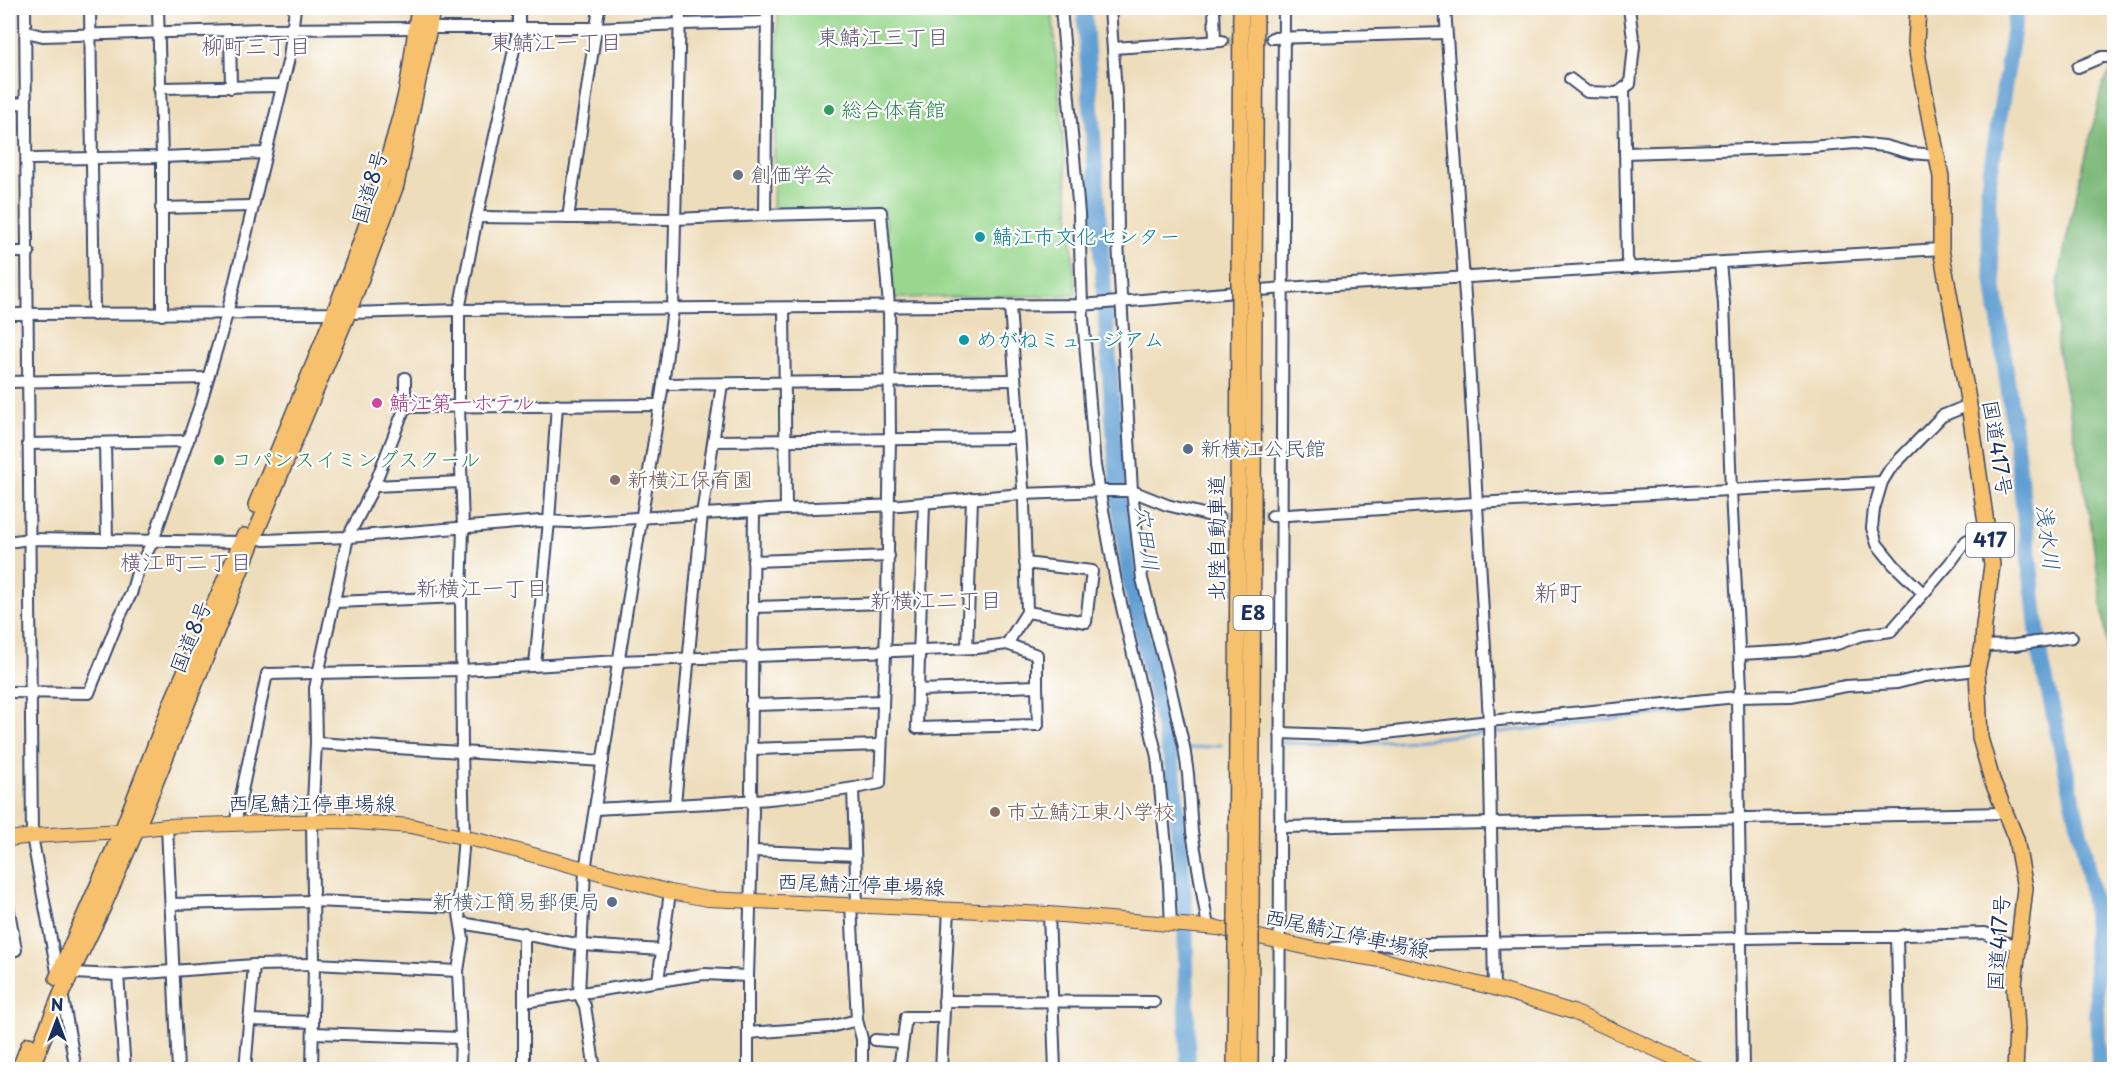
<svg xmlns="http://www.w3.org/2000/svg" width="2122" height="1077" viewBox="0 0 2122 1077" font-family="'Playpen Sans','Klee One',sans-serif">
  <rect width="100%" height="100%" fill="#fff"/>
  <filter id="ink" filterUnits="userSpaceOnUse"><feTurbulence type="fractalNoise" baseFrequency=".0167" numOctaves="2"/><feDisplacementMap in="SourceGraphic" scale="12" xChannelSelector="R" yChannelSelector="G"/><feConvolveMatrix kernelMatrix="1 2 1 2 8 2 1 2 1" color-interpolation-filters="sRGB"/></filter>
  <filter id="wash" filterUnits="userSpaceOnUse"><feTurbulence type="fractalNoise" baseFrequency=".008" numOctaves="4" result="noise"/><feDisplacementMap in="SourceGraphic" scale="24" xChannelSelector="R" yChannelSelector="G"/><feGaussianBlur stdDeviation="1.35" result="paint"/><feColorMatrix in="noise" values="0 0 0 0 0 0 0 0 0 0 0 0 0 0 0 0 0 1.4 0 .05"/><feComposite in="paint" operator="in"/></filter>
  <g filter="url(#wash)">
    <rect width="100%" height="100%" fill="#edb"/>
    <!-- green -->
    <path fill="#98d78d" stroke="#5a8376" stroke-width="1.5" d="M778 8H1052L1076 295 894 298 884 211H773Z"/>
    <!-- forest -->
    <path fill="#7ab878" stroke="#4a746b" stroke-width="1.5" d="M2114 67V692L2088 507 2057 346 2058 283 2070 221 2103 83Z"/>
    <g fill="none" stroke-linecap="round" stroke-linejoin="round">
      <!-- stream -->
      <g stroke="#609fd2" stroke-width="3">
        <path d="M1492 733 1693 710"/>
        <path d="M1274 742 1330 745 1378 743 1485 733"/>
        <path d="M1169 751 1221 745"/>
      </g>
      <!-- river -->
      <g stroke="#609fd2" stroke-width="16">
        <path d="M1084 8 1119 502 1130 582 1173 768 1185 908 1188 1070"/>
        <path d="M2017 8 1988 188 1990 255 2018 459 2040 654 2084 850 2094 907 2099 1070"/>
      </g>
    </g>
  </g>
  <g filter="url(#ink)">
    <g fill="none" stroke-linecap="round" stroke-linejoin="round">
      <!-- minor-tunnel -->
      <g stroke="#c4baa8" stroke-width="10" stroke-dasharray="10 5" stroke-linecap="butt">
        <path d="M1222 41 1272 38"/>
        <path d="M1219 518 1272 516"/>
      </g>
      <!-- minor casing -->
      <g stroke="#3b496c" stroke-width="14">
        <g id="minor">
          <path d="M25 8 32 836 58 977"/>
          <path d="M90 8 94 315"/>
          <path d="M158 8 162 157V315"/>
          <path d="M1061 8 1079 214 1082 305 1095 466 1116 582 1157 757 1168 866 1171 924"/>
          <path d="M1110 8 1117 106 1118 242 1132 491 1142 579 1167 673 1184 747 1188 774 1192 832 1208 927"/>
          <path d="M1214 8 1215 41"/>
          <path d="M1445 8 1467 325 1489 721 1494 988"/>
          <path d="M429 28H596L680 24 766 22"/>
          <path d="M230 30 231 88"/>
          <path d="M26 32 43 36 266 29 416 28"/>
          <path d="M1272 38 1446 33"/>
          <path d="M1113 48 1222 41"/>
          <path d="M2078 67 2102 57H2114"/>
          <path d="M1570 79 1587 92 1617 93 1630 84 1634 46 1629 8"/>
          <path d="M159 88 281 86"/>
          <path d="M1624 88 1627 259 1631 268"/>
          <path d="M8 104 26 103"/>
          <path d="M1625 153 1811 147 1855 143 1885 146 1911 153 1937 155"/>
          <path d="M27 156 33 159 162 157 266 153"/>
          <path d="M161 208 252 206"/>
          <path d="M765 215 767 8"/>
          <path d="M477 217 675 219 765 215 881 212 889 306 890 439 887 603 880 783C787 803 690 803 595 809"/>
          <path d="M568 218 599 8"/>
          <path d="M8 252H29"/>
          <path d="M1720 263 1724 304 1731 491 1741 688 1737 697 1743 1070"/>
          <path d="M784 308 786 509"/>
          <path d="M8 314 348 313 459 310 1082 305 1284 288 1941 249"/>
          <path d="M405 378V407"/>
          <path d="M8 382 207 378"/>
          <path d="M663 384 1014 380"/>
          <path d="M714 441 1019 438"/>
          <path d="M105 443 107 540"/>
          <path d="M28 444 188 441"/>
          <path d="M374 486 461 482"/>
          <path d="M924 503 918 690 1037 686V655L1007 644"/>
          <path d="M1272 516 1476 503 1882 482"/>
          <path d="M254 537 264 540 348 537 540 521 570 522 786 509 900 505 1022 494 1104 491H1132L1167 505 1219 518"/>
          <path d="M8 542 29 539 241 542"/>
          <path d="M753 561 889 556"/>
          <path d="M1025 563 1092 571 1086 622 1027 612"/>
          <path d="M1923 593 1894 565 1877 544 1872 528 1874 509 1882 482 1890 469 1942 416 1969 405"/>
          <path d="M335 602 461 597"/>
          <path d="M752 607 887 603"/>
          <path d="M1983 646 2015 645 2072 637"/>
          <path d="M967 648 972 498"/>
          <path d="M1740 654 1794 651 1837 644 1862 635 1891 631 1950 563 1966 541 1988 530"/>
          <path d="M535 665 549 521 557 405"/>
          <path d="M918 690 917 728 1038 725 1037 686"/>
          <path d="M8 692 89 693 119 618 131 594 138 569 153 541 201 402 227 314 289 58 295 8"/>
          <path d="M751 705 883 701"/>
          <path d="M1280 733 1360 736 1489 721 1737 697 1791 696 1846 686 1897 683 1925 676 1977 670"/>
          <path d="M316 743 603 761"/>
          <path d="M751 749 880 745"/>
          <path d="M853 789 857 905"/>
          <path d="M675 804 702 514 722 384"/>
          <path d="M235 824 267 674 462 670 619 661 977 648 1007 644 1027 612 1024 502 1010 306"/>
          <path d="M167 826 178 1070"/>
          <path d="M1281 827 2006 813"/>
          <path d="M752 851 855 855"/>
          <path d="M171 904 313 901 458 907"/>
          <path d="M8 906 16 950 8 947"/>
          <path d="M1049 914 1055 1070"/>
          <path d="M462 923 582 945 662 950"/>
          <path d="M524 933V1070"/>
          <path d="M1897 937 1900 1070"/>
          <path d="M1334 948 1375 945 1802 937H1897L1905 935 1985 933 2000 941 2017 945"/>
          <path d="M71 973 118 975 254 965 314 964 458 971"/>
          <path d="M118 975 125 1070"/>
          <path d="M658 981 670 892"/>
          <path d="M62 993 76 1070"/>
          <path d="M944 1001 1154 1002"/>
          <path d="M524 1002 704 974 748 976"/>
          <path d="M249 1020 313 1022"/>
          <path d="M857 1020 862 1039V1070"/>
          <path d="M313 1033 461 1038"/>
          <path d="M748 1033 830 1027 857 1020 851 905"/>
          <path d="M875 1040 901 1042"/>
          <path d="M245 1070 254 965"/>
          <path d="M312 1070 314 964 312 822 316 743 315 688 348 537 374 486 405 407 659 405"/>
          <path d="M460 1070 461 1038 458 971 463 939 458 907 464 837 462 751 461 597 463 527 459 407V310L477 217 519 27V8"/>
          <path d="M595 1070 585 1006 579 994 585 870 663 384 673 309 680 8"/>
          <path d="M748 1070V976L753 810 751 790 754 511"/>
          <path d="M899 1070 906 1017H943"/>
          <path d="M941 1070 949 909"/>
          <path d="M1279 1070 1284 8"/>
        </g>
      </g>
      <!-- major casing -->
      <g stroke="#3b496c" stroke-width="16">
        <path id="major" d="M8 839 32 836 122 831 167 826 294 822 341 821 411 826 485 842 670 892 708 899 1049 914 1218 928 1318 950 1387 961 1494 988 1573 1012 1701 1070"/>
      </g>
      <!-- highway casing -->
      <g stroke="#3b496c" stroke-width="18">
        <g id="highway">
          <path d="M1918 8 1916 43 1918 58 1941 177V249L1969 405 1992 565 1984 625 1983 646 1977 670 1980 738 1992 780 2016 839 2025 888 2014 984 2017 1029 2015 1070"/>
          <path d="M1254 273 1256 8"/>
          <path d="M1239 275 1241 8"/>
          <path d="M256 505C310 372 370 238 405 98 412 69 414 37 419 8"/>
          <path d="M1236 918 1239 307"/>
          <path d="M1251 921 1254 305"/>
          <path d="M57 978 122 831 172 702 244 536"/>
          <path d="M19 1070 29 1045"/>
          <path d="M30 1070 62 992 103 907 137 828 254 537 348 313 396 185 429 28 432 8"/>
          <path d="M1235 1070 1236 944"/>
          <path d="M1250 1070 1251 948"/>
        </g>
      </g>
      <!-- minor -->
      <use href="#minor" stroke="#fff" stroke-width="10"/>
      <!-- major -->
      <use href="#major" stroke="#f7c06c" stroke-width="14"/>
      <!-- highway -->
      <use href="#highway" stroke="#f7c06c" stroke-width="15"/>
      <!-- highway-bridge casing -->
      <g stroke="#3b496c" stroke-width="18" stroke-linecap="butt">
        <g id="highway-bridge">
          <path d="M1239 275V307"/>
          <path d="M1254 305V273"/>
          <path d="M1236 944V918"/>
          <path d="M1251 948V921"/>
        </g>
      </g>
      <!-- highway-bridge -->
      <use href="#highway-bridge" stroke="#f7c06c" stroke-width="15"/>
    </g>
  </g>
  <!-- markers -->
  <g fill="#2e9e5b" stroke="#fff" stroke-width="2">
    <circle cx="829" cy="110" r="6"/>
    <circle cx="219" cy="460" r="6"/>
  </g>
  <circle fill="#6b7280" stroke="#fff" stroke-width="2" cx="738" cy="175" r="6"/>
  <g fill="#0f9aa8" stroke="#fff" stroke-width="2">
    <circle cx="980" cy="237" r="6"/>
    <circle cx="964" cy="340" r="6"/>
  </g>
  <circle fill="#d1479c" stroke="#fff" stroke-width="2" cx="377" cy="403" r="6"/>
  <g fill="#5c6f8a" stroke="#fff" stroke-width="2">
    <circle cx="1188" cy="449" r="6"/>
    <circle cx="612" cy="902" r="6"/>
  </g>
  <g fill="#8d6e63" stroke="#fff" stroke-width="2">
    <circle cx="615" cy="480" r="6"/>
    <circle cx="995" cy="812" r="6"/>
  </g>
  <g text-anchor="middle" stroke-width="4.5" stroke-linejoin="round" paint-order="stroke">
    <!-- shield labels -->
    <g fill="#fff" stroke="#5f6d8e" stroke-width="1.5">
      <rect x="1966" y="523" width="48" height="34" rx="4.5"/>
      <rect x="1233.5" y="596" width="39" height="34" rx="4.5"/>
    </g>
    <g font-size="20" font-weight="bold" fill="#1b2f5e">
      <text x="1990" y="547">417</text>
      <text x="1253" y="620">E8</text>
    </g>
    <!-- leisure labels -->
    <g font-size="21" fill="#27864d" stroke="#fff" text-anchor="start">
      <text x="841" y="117">総合体育館</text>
      <text x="231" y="467">コパンスイミングスクール</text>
    </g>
    <!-- worship labels -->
    <g font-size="21" fill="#5b616d" stroke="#fff" text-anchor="start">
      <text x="750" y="182">創価学会</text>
    </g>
    <!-- street labels -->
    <g font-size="21" fill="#1b2f5e" stroke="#fff">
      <text transform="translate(370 187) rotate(-73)" y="7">国道8号</text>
      <text transform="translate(1997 448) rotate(81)" y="7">国道417号</text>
      <text transform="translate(1217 538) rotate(-90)" y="7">北陸自動車道</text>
      <text transform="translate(191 637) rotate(-68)" y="7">国道8号</text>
      <text x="312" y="811">西尾鯖江停車場線</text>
      <text transform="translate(861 885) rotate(2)" y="7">西尾鯖江停車場線</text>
      <text transform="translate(1347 934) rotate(12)" y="7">西尾鯖江停車場線</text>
      <text transform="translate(1999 943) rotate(-86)" y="7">国道417号</text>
    </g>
    <!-- culture labels -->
    <g font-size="21" fill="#0d838f" stroke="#fff" text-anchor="start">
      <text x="992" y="244">鯖江市文化センター</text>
      <text x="976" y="347">めがねミュージアム</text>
    </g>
    <!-- hotel labels -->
    <g font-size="21" fill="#b23c85" stroke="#fff" text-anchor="start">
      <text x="389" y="410">鯖江第一ホテル</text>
    </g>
    <!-- service labels -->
    <g font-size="21" fill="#4e5e75" stroke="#fff" text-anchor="start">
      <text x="1200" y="456">新横江公民館</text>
      <text x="600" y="909" text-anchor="end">新横江簡易郵便局</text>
    </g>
    <!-- education labels -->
    <g font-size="21" fill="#785e54" stroke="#fff" text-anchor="start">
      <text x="627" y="487">新横江保育園</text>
      <text x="1007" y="819">市立鯖江東小学校</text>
    </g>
    <!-- neighbourhood labels -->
    <g font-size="22" fill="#675b75" stroke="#fff">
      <text x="883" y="45">東鯖江三丁目</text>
      <text x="556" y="50">東鯖江一丁目</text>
      <text x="256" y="54">柳町三丁目</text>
      <text x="186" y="570">横江町二丁目</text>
      <text x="482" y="596">新横江一丁目</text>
      <text x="936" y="608">新横江二丁目</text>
    </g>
    <!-- water labels -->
    <g font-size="22" font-style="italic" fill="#375c8c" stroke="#fff">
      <text transform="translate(2048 537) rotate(83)" y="8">浅水川</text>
      <text transform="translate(1147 538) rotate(83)" y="8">穴田川</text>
    </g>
    <!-- quarter labels -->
    <g font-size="24" fill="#675b75" stroke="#fff">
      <text x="1558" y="601">新町</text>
    </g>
  </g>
  <!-- margin -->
  <rect width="2122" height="1077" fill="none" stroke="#fff" stroke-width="30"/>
  <!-- north arrow -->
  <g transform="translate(57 1020)" stroke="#ffffff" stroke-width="4.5" paint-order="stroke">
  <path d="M0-4.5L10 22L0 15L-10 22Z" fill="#1b2f5e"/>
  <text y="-9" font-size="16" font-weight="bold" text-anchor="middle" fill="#1b2f5e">N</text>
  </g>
</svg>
